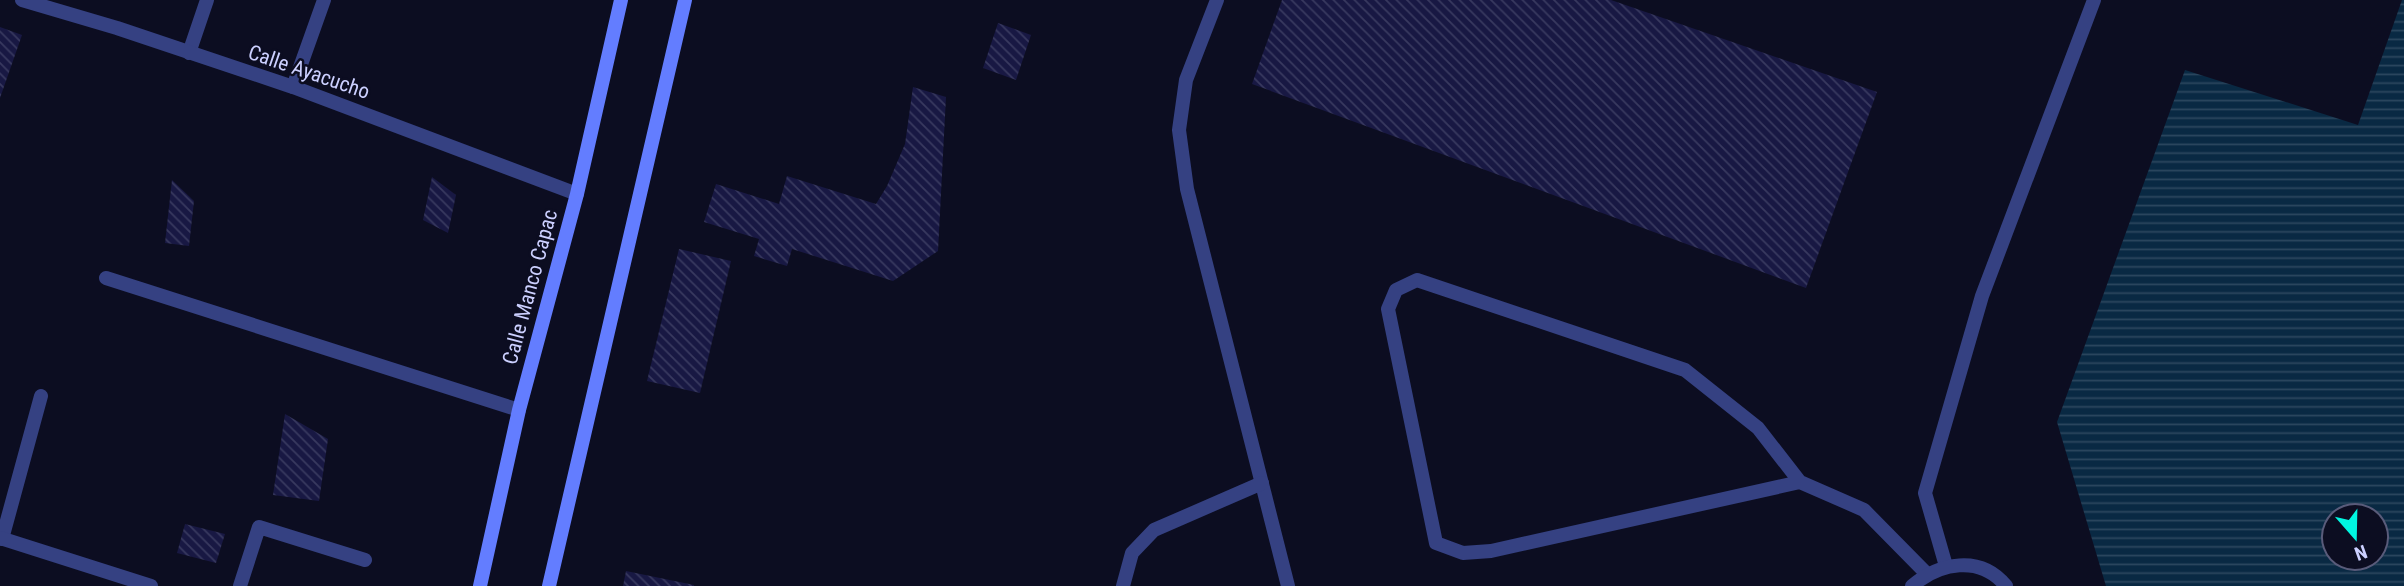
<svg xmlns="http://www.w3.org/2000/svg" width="2404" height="586" viewBox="0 0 2404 586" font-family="'Roboto Condensed',sans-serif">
  <defs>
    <pattern id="water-rules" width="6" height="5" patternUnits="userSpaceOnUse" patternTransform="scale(1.75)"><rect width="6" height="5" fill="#092943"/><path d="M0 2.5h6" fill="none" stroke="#2c475f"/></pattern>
    <pattern id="building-back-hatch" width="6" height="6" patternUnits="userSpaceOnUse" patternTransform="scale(1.75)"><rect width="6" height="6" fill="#181843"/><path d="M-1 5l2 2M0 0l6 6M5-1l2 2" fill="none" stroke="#38395f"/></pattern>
  </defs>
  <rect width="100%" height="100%" fill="#0c0d21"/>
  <!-- water -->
  <path fill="url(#water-rules)" fill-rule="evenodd" d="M2402 0H2404V586H2106L2057 422 2185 70 2358 125ZM2334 516H2376V558H2334Z"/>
  <!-- building -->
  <g fill="url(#building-back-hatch)">
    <path d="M1282 0H1611L1877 92 1806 288 1252 84Z"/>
    <path d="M998 23 1031 35 1016 80 983 68Z"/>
    <path d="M0 27 22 35 0 98Z"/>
    <path d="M913 87 946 97 938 251 893 281 792 249 787 266 754 256 759 239 704 222 716 184 779 204 787 176 876 204 887 186 905 144Z"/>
    <path d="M432 177 456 195 448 233 423 220Z"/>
    <path d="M172 180 194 201 189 246 165 243Z"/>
    <path d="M679 249 731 261 700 393 647 381Z"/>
    <path d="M285 414 328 439 319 501 273 495Z"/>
    <path d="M185 524 225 534 216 563 177 553Z"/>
    <path d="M626 571 694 585V586H623Z"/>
  </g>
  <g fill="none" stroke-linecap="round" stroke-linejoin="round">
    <!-- service -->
    <g stroke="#354182" stroke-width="14">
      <path d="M1217 0 1186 80 1179 130 1187 189 1288 586"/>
      <path d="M189 53 207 0"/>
      <path d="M293 87 324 0"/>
      <path d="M106 278 519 410"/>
      <path d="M1800 482 1758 428 1685 370 1417 280 1396 290 1388 309 1436 543 1463 553 1491 551 1800 482 1864 510 1927 574"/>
      <path d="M2 539 41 396"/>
      <path d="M1946 566 1925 493 1982 296 2094 0"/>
      <path d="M240 586 259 527 365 560"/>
      <path d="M1123 586 1132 553 1154 530 1262 483"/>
      <path d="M1912 586C1939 563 1980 554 2006 586"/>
    </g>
    <!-- minor -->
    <g stroke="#354182" stroke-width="14">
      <path d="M22 0 117 28 293 87 577 194"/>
      <path d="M0 538 151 586"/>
    </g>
    <!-- secondary -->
    <g stroke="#637dff" stroke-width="14">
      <path d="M480 586 519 410 577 194 621 0"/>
      <path d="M549 586 685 0"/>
    </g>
  </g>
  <g text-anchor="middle" stroke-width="5" stroke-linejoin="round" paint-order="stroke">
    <!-- street labels -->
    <g font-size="21" fill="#ccd0ff" stroke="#0c0d21">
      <text transform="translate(309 72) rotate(19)" y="7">Calle Ayacucho</text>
      <text transform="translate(530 287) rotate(-75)" y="7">Calle Manco Capac</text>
    </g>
  </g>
  <!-- north arrow -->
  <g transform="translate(2355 537) rotate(160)"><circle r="33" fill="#0c0d21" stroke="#595b7a" stroke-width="2"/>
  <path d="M0-5L12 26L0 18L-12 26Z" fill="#00f7e1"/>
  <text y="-10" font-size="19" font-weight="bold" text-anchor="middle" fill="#ccd0ff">N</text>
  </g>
</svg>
